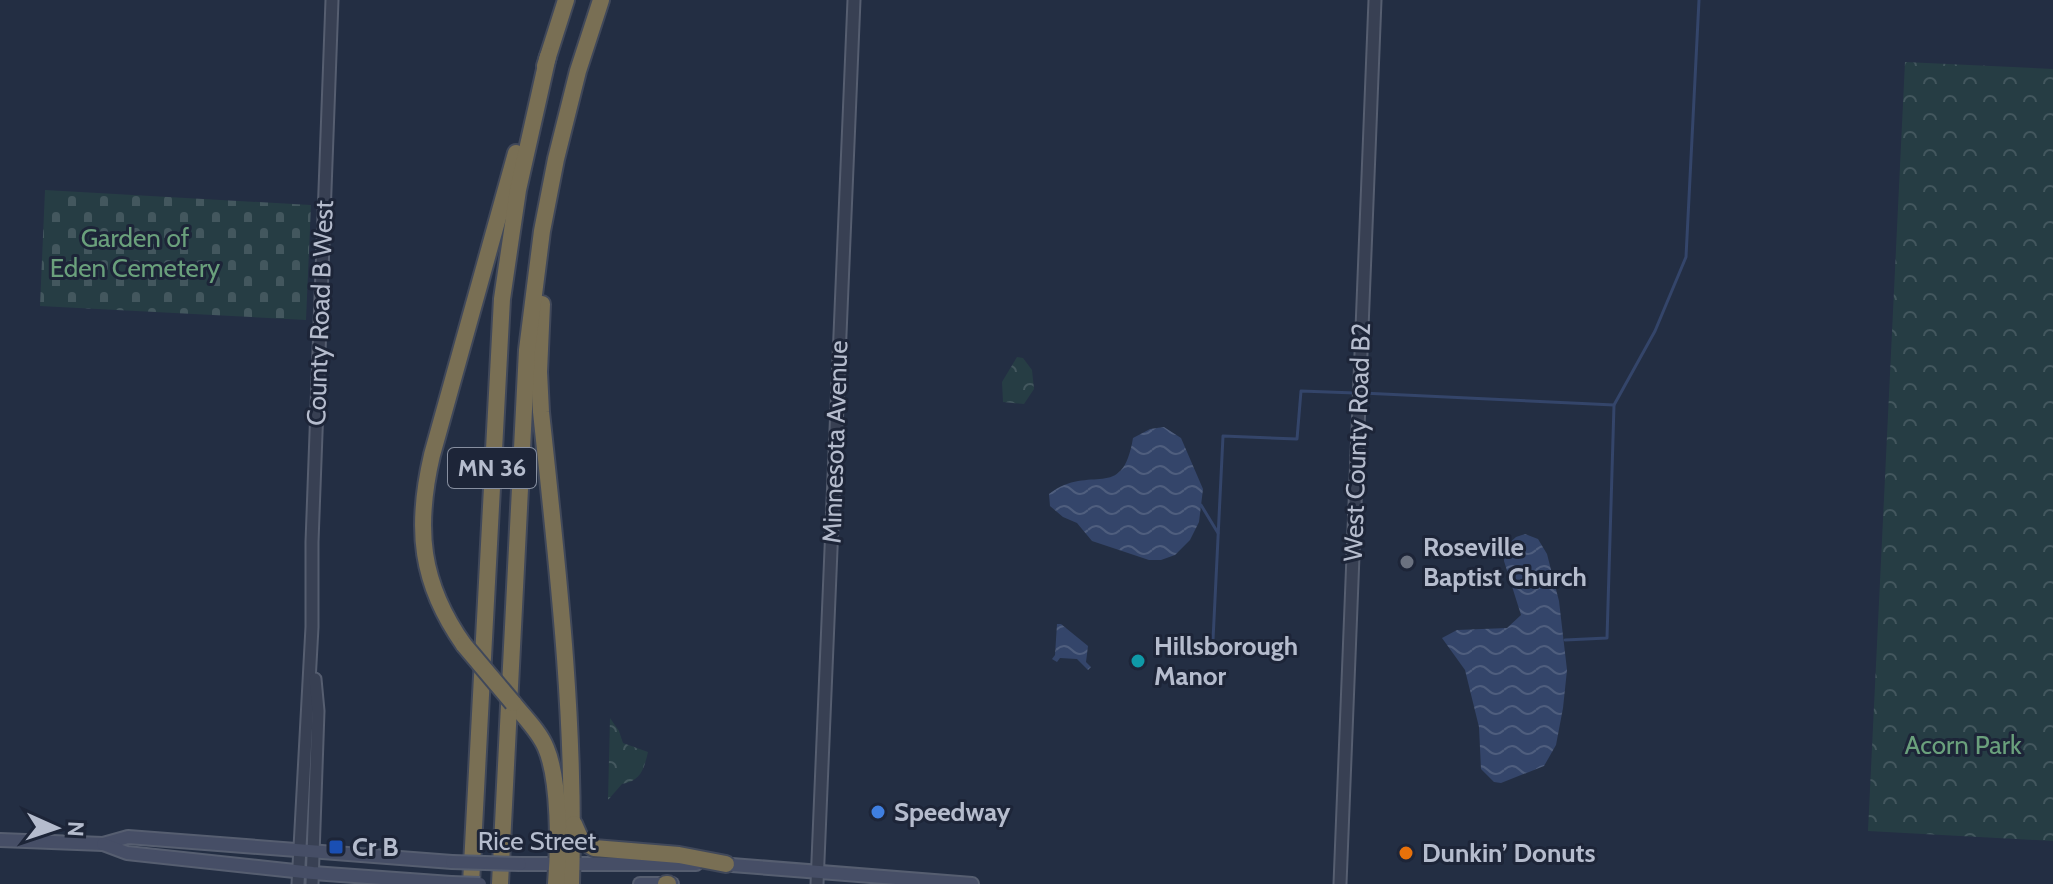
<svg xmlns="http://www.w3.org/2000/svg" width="2053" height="884" viewBox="0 0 2053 884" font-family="Cabin,sans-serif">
  <defs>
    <pattern id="forest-crowns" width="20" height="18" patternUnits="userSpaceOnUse" patternTransform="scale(2)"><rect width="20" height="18" fill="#263d44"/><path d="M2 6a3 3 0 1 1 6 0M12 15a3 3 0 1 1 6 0" fill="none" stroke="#43575e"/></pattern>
    <pattern id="cemetery-stones" width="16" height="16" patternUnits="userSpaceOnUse" patternTransform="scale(2)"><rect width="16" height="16" fill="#263d44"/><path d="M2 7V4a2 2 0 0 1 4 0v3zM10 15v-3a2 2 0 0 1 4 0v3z" fill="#43575e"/></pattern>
    <pattern id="water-waves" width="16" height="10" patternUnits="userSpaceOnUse" patternTransform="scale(2)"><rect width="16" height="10" fill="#34456a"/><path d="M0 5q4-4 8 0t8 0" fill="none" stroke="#4f5e7e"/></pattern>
  </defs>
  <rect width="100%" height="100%" fill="#232e43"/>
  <!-- forest -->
  <g fill="url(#forest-crowns)">
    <path d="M1905 62 2053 69V841L1868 831Z"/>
    <path d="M1017 357 1023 358 1032 370 1034 389 1024 404 1003 402 1002 382Z"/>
    <path d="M610 718 619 731 623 743 648 752C644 769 641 781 622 784L608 800Z"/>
  </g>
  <!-- cemetery -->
  <path fill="url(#cemetery-stones)" d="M45 190 311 205 306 320 40 306Z"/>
  <!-- water -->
  <g fill="url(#water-waves)">
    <path d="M1164 427 1181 438 1203 489 1199 522 1190 540 1175 555 1161 560H1149L1092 541 1077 523 1063 517 1050 506 1049 494C1091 462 1122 504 1133 438L1150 429Z"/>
    <path d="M1525 534 1538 539 1547 554 1559 601 1567 670 1563 708 1556 745 1544 766 1501 783 1494 782 1481 769 1479 727 1465 670 1442 638 1457 630 1507 628 1521 615 1504 561 1505 547 1516 537Z"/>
    <path d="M1057 624H1061L1088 646 1086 662 1091 667 1088 670 1077 659 1060 658 1057 662 1052 659 1055 655Z"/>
  </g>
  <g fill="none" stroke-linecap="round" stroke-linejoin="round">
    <!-- stream -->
    <g stroke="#34456a" stroke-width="3">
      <path d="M1362 393 1614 405"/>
      <path d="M1201 505 1218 533"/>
      <path d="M1213 640 1223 436 1297 439 1301 391 1355 393"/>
      <path d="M1565 640 1607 638 1614 405 1655 331 1686 257 1699 0"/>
    </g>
    <!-- tertiary casing -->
    <g stroke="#565e70" stroke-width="15">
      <g id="tertiary">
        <path d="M298 884 312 627V542L332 0"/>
        <path d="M312 884 318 711 315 679"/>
        <path d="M817 884 854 0"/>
        <path d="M1340 884 1375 0"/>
      </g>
    </g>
    <!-- secondary casing -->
    <g stroke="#565e70" stroke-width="16">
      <g id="secondary">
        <path d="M0 840 103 844 128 837 452 862"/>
        <path d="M103 844 127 853 313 873 451 883"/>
        <path d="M520 864H696"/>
        <path d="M719 864 972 884"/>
        <path d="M640 884H672"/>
      </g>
    </g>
    <!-- motorway casing -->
    <g stroke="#40485a" stroke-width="20">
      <g id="motorway">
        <path d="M545 66 566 0"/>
        <path d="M542 304 539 372 541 412C558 570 576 726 571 884"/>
        <path d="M464 645C420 583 415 528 432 455L516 153"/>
        <path d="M513 703C524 717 539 731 546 748 560 781 559 848 556 884"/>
        <path d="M574 824 581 840 594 848 679 855 726 864"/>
        <path d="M471 884 502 299 518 190 548 56"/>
        <path d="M500 884 527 350 542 231 556 159 578 71 601 0"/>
        <path d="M666 884H668"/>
      </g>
    </g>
    <!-- tertiary -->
    <use href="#tertiary" stroke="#384053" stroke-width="11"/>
    <!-- secondary -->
    <use href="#secondary" stroke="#464e66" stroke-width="12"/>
    <!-- motorway -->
    <use href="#motorway" stroke="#796f54" stroke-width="16"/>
    <!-- secondary-bridge casing -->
    <g stroke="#565e70" stroke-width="16" stroke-linecap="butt">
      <g id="secondary-bridge">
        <path d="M452 862 520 864"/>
        <path d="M451 883 480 884"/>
      </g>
    </g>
    <!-- motorway-bridge casing -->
    <g stroke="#40485a" stroke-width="20" stroke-linecap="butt">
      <path id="motorway-bridge" d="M464 645 513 703"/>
    </g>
    <!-- secondary-bridge -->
    <use href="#secondary-bridge" stroke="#464e66" stroke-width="12"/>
    <!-- motorway-bridge -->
    <use href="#motorway-bridge" stroke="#796f54" stroke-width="16"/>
  </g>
  <!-- markers -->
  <circle fill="#6b7280" stroke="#1d2538" stroke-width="3" cx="1407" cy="562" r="8"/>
  <circle fill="#0f9aa8" stroke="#1d2538" stroke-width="3" cx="1138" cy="661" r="8"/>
  <circle fill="#3f7fe0" stroke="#1d2538" stroke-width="3" cx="878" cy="812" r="8"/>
  <rect fill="#1a4fb4" stroke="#1d2538" stroke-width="3" x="328" y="839" width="16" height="16" rx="4"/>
  <circle fill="#e8710a" stroke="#1d2538" stroke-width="3" cx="1406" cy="853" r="8"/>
  <g text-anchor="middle" stroke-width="6" stroke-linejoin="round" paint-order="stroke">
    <!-- shield labels -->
    <rect fill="#1d2538" stroke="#878fa0" stroke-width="2" x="448" y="448" width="88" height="40" rx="6"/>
    <g font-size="24" font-weight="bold" fill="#b5bccd">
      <text x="492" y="476">MN 36</text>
    </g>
    <!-- park labels -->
    <g font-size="26" fill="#6aa07c" stroke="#1d2538">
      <text x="135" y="247">Garden of<tspan x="135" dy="30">Eden Cemetery</tspan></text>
      <text x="1963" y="754">Acorn Park</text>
    </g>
    <!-- street labels -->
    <g font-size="26" fill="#b5bccd" stroke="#1d2538">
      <text transform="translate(320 313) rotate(-88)" y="9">County Road B West</text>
      <text transform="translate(835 442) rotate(-88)" y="9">Minnesota Avenue</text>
      <text transform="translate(1357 442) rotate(-88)" y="9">West County Road B2</text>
      <text x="537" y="850">Rice Street</text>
    </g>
    <!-- poi labels -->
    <g font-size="26" font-weight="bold" fill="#b5bccd" stroke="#1d2538" text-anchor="start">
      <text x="1423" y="556">Roseville<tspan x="1423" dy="30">Baptist Church</tspan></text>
      <text x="1154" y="655">Hillsborough<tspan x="1154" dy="30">Manor</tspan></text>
      <text x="894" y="821">Speedway</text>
      <text x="352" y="856">Cr B</text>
      <text x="1422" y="862">Dunkin’ Donuts</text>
    </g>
  </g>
  <!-- north arrow -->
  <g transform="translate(56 828) rotate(93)" stroke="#1d2538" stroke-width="6" paint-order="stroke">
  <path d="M0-6L14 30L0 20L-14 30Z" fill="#b5bccd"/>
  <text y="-12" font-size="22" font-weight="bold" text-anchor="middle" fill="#b5bccd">N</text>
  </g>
</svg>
